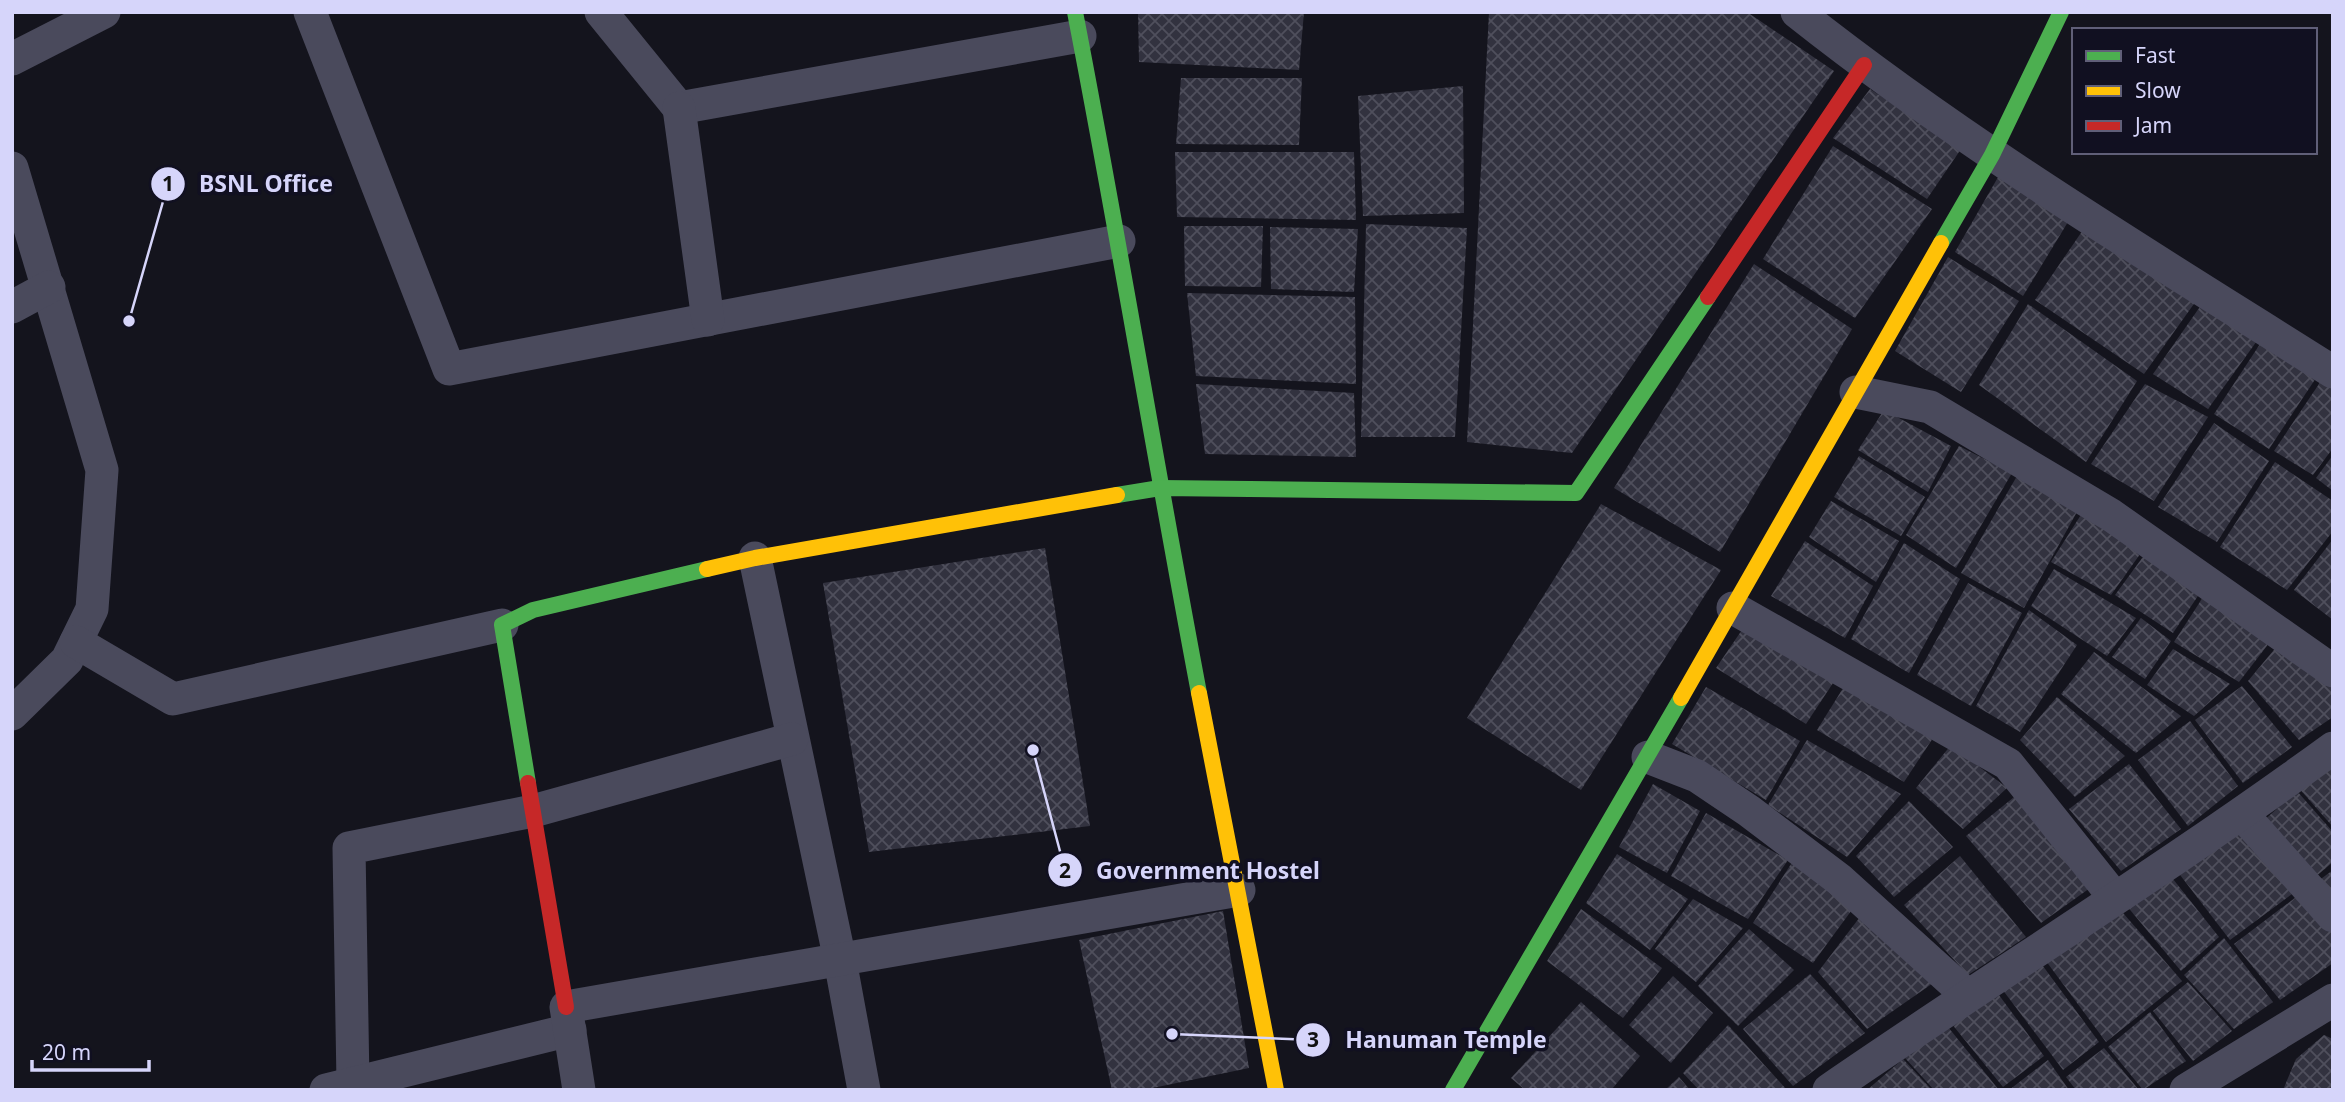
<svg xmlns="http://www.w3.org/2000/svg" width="2345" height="1102" viewBox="0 0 2345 1102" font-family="'Noto Sans',sans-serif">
  <defs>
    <pattern id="building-cross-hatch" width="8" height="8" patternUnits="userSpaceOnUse" patternTransform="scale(1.75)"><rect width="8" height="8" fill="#32323f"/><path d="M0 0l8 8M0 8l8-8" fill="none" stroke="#4f4f5c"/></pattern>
  </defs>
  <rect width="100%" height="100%" fill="#14141d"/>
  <!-- building -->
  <g fill="url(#building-cross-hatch)">
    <path d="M1138 12H1304L1299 70 1139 62Z"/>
    <path d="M1489 12H1747L1834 71 1572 453 1467 442Z"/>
    <path d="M1181 78H1302L1299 145 1176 144Z"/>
    <path d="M1463 86 1464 213 1363 216 1358 96Z"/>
    <path d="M1870 89 1961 149 1927 199 1833 138Z"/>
    <path d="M1833 146 1932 209 1855 318 1763 259Z"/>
    <path d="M1175 152H1354L1356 220 1177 217Z"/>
    <path d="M2001 172 2071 217 2023 296 1955 252Z"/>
    <path d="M1366 224 1467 228 1455 437H1361Z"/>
    <path d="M1184 226H1263L1261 287 1185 286Z"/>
    <path d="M1270 227 1358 229 1354 292 1271 289Z"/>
    <path d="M2085 227 2196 301 2144 374 2035 300Z"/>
    <path d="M1948 257 2019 301 1961 392 1895 351Z"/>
    <path d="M1754 264 1852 329 1720 552 1614 488Z"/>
    <path d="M1187 293 1355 297 1356 384 1196 376Z"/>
    <path d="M2204 301 2259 338 2208 409 2153 374Z"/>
    <path d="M2028 304 2137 381 2086 462 1979 385Z"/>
    <path d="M2262 341 2318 375 2269 449 2214 414Z"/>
    <path d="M2323 378 2333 384V448L2313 475 2274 451Z"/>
    <path d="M1196 384 1354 393 1356 457 1205 454Z"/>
    <path d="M2145 384 2208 417 2154 501 2091 464Z"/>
    <path d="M1884 410 1951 446 1928 492 1858 450Z"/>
    <path d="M2214 423 2269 461 2217 542 2158 507Z"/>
    <path d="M1959 446 2012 473 1956 568 1906 535Z"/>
    <path d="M2333 455V491L2316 478Z"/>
    <path d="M1859 456 1925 497 1901 536 1834 497Z"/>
    <path d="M2275 462 2333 501V531L2287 590 2220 547Z"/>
    <path d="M2017 476 2078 510 2024 608 1961 573Z"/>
    <path d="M1831 501 1899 541 1876 582 1809 537Z"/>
    <path d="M1601 504 1721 570 1581 790 1467 718Z"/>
    <path d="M2084 510 2143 550 2111 595 2051 562Z"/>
    <path d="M2333 539V620L2294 590Z"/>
    <path d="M1805 541 1873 586 1845 638 1771 596Z"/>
    <path d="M1904 543 1960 579 1909 673 1851 639Z"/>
    <path d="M1045 548 1090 826 869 852 823 583Z"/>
    <path d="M2148 550 2202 590 2173 633 2115 595Z"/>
    <path d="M2054 569 2136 618 2107 656 2031 606Z"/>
    <path d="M1968 583 2022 613 1971 706 1917 675Z"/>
    <path d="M2207 591 2273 638 2239 682 2174 642Z"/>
    <path d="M2029 610 2077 645 2020 732 1976 706Z"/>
    <path d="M2141 618 2171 641 2145 679 2112 657Z"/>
    <path d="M1746 624 1835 680 1806 724 1716 668Z"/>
    <path d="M2278 645 2333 684V717L2299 740 2248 681Z"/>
    <path d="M2173 649 2230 684 2194 716 2147 685Z"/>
    <path d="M2094 652 2181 716 2136 753 2061 694Z"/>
    <path d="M1845 685 1935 735 1904 782 1817 730Z"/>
    <path d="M2242 686 2292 747 2243 783 2195 720Z"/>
    <path d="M1706 687 1800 741 1766 800 1672 744Z"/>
    <path d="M2057 697 2125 756 2075 797 2020 740Z"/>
    <path d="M2190 721 2238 786 2188 826 2138 760Z"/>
    <path d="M1807 740 1901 794 1847 857 1768 805Z"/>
    <path d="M1951 745 2007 788 1963 829 1916 788Z"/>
    <path d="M2333 759V827L2297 786Z"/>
    <path d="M2129 764 2181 829 2121 871 2069 809Z"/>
    <path d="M1653 784 1700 811 1667 873 1619 847Z"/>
    <path d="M2297 791 2333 832V862L2314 878 2262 822Z"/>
    <path d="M2019 793 2090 888 2041 923 1966 836Z"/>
    <path d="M1909 801 1953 847 1894 897 1856 856Z"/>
    <path d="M1706 813 1788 860 1748 919 1671 876Z"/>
    <path d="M2244 821 2300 888 2230 940 2177 871Z"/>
    <path d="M1617 854 1688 899 1650 950 1586 903Z"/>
    <path d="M1960 856 2026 937 1968 975 1904 905Z"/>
    <path d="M1793 861 1854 907 1813 963 1753 923Z"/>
    <path d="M2333 870V906L2314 884Z"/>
    <path d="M2169 874 2219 937 2181 971 2126 905Z"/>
    <path d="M2304 891 2333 923V963L2280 1000 2234 944Z"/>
    <path d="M1693 899 1743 928 1696 982 1655 949Z"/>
    <path d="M2117 906 2182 981 2106 1042 2043 957Z"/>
    <path d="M1581 909 1662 968 1623 1018 1547 961Z"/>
    <path d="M1223 911 1249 1068 1143 1090H1112L1079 940Z"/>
    <path d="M1863 913 1936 981 1867 1029 1818 972Z"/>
    <path d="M1749 929 1794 970 1738 1026 1698 986Z"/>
    <path d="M2224 938 2273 1002 2234 1029 2184 975Z"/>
    <path d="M2037 958 2099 1042 2063 1070 1999 985Z"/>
    <path d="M1810 974 1865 1033 1793 1086 1743 1029Z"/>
    <path d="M1673 976 1713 1013 1671 1063 1629 1025Z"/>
    <path d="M2188 982 2232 1031 2193 1061 2153 1011Z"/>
    <path d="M1996 991 2044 1056 2003 1087 1951 1023Z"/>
    <path d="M1581 1002 1640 1056 1611 1090H1525L1511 1078Z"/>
    <path d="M2150 1012 2186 1061 2143 1090 2108 1047Z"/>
    <path d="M1728 1025 1787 1090H1699L1683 1073Z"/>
    <path d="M1948 1027 1999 1090H1934L1905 1058Z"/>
    <path d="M2324 1035 2333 1039V1090H2283L2296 1059Z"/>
    <path d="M2104 1048 2139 1090H2076L2066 1077Z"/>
    <path d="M1903 1059 1932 1090H1867Z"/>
    <path d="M2048 1060 2069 1090H2009Z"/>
    <path d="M1679 1077 1690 1090H1665Z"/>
  </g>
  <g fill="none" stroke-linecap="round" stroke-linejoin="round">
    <!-- street -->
    <g stroke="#4a4a5c" stroke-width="33">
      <path d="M310 12 449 369 1119 241"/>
      <path d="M601 12 679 108 1080 36"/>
      <path d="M1797 12C1966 146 2151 257 2333 372"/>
      <path d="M12 59 104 12"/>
      <path d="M679 108 708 320"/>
      <path d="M12 168 102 470 92 609 67 660 12 714"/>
      <path d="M12 307 49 287"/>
      <path d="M1856 392 1930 407 2111 515 2333 671"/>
      <path d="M755 558 840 960 864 1090"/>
      <path d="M1733 608 2008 764 2115 898"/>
      <path d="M76 642 173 699 502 625"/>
      <path d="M1648 757 1697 776 1749 811 1840 880 1967 995"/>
      <path d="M2242 814 2333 916"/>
      <path d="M353 1083 349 848 533 811 792 739"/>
      <path d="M326 1090 570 1030"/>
      <path d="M579 1090 566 1007 1239 890"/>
      <path d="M1829 1090C1996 975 2169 868 2333 748"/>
      <path d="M2186 1090 2333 1000"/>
    </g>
    <!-- fast -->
    <g stroke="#4caf50" stroke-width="16">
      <path d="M1075 12C1119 239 1156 466 1199 693"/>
      <path d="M1941 243 1992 155 2061 12"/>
      <path d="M1117 495 1160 488 1576 493 1708 297"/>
      <path d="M528 783 502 625 533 610 707 569"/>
      <path d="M1453 1090 1681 698"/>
    </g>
    <!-- slow -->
    <g stroke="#ffc107" stroke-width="16">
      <path d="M707 569 755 558 1117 495"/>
      <path d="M1199 693 1276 1090"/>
      <path d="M1681 698 1941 243"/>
    </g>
    <!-- jam -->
    <g stroke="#c62828" stroke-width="16">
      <path d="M1708 297 1864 65"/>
      <path d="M528 783 566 1007"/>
    </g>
  </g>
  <!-- callouts -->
  <path fill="none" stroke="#d6d5fa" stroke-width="2.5" d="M129 321L168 184M1033 750L1065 870M1172 1034L1313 1040"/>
  <g fill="#d6d5fa" stroke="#111021" stroke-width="2.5">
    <circle cx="129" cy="321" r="7"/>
    <circle cx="1033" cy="750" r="7"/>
    <circle cx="1172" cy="1034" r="7"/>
    <circle cx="168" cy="184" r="18"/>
    <circle cx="1065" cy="870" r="18"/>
    <circle cx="1313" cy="1040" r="18"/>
  </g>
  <g font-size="21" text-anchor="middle" font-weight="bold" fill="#111">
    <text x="168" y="191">1</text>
    <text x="1065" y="878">2</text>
    <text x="1313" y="1047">3</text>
  </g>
  <g font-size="23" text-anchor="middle" font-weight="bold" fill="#d6d5fa" stroke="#111021" stroke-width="7" stroke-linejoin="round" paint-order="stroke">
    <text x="266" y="192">BSNL Office</text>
    <text x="1208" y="879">Government Hostel</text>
    <text x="1446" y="1048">Hanuman Temple</text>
  </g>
  <!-- border -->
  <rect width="2345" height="1102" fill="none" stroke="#d6d5fa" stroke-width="28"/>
  <!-- legend -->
  <rect x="2072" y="28" width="245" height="126" fill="#111021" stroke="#605f78" stroke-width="2"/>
  <rect x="2086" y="51" width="35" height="10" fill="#4caf50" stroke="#605f78" stroke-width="2"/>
  <text x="2135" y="63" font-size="21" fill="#d6d5fa">Fast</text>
  <rect x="2086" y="86" width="35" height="10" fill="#ffc107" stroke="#605f78" stroke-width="2"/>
  <text x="2135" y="98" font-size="21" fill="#d6d5fa">Slow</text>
  <rect x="2086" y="121" width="35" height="10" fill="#c62828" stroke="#605f78" stroke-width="2"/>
  <text x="2135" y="133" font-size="21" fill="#d6d5fa">Jam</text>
  <!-- scale -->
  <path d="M32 1060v10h117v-10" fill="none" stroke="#d6d5fa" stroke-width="3.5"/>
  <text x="42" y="1060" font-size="21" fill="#d6d5fa" stroke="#111021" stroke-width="5" paint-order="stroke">20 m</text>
</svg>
